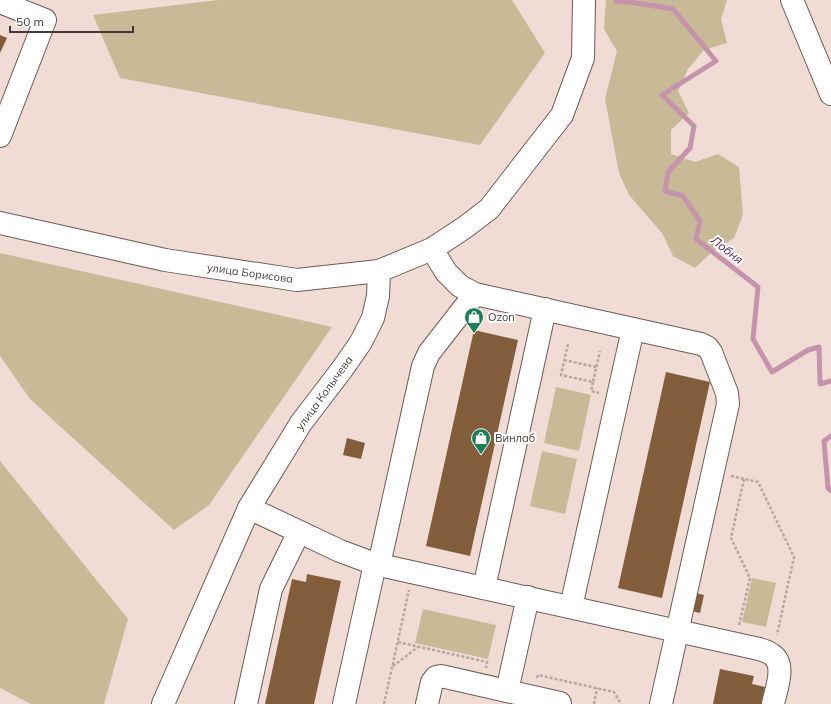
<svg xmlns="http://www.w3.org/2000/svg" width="831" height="704" viewBox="0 0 831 704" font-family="Mulish,sans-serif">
  <rect width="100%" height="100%" fill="#f1dcd5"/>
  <!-- green -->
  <g fill="#c8b997">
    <path d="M218 0H512L545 53 480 145 120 78 93 15Z"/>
    <path d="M606 0H727L721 19 727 43 704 50 688 69 678 91 689 113 671 130V154L695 162 718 154 739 167 743 215 734 238 714 250 695 268 673 256 662 233 629 195 619 173 605 99 617 51 604 29Z"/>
    <path d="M0 253 332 327 209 505 174 530 30 399 0 356Z"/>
    <path d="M556 387 591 395 579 451 544 443Z"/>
    <path d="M542 451 577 459 565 514 530 506Z"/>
    <path d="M0 461 128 619 104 704H31L0 688Z"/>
    <path d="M752 578 776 583 766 627 742 622Z"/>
    <path d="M423 609 496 625 488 659 415 643Z"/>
  </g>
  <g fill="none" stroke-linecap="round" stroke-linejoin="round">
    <!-- stream -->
    <g stroke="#c593ac" stroke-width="5">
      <path d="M616 1 630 2 673 9 716 61 662 95 694 126 690 148 668 172 665 191 683 196 700 221 696 239 758 287 753 339 772 372 808 350 819 347 820 384 831 381"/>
      <path d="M831 436 824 441 828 488 831 491"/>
    </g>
  </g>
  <!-- building -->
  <g fill="#825d3b">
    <path d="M0 35 7 38 0 53Z"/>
    <path d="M474 330 518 340 470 556 426 546Z"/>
    <path d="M666 372 710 382 662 598 618 588Z"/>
    <path d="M347 438 365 443 361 459 343 455Z"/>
    <path d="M307 574 341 581 314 704H265L292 579 306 582Z"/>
    <path d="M696 593 704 595 700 613 692 611Z"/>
    <path d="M720 669 754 676 752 684 765 687 761 704H713Z"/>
  </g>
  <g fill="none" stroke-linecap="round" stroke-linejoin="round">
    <!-- minor casing -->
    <g stroke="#6d5b56" stroke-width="24">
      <g id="minor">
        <path d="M792 0 831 94"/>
        <path d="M0 2 45 20 0 136"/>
        <path d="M0 223 165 260 297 280 379 271 432 249 464 228 489 209 562 115 583 58 584 0"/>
        <path d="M432 249 446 272 460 286 475 294 701 344 707 347 711 352 727 393 728 404 661 704"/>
        <path d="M249 508 340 551 375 564 759 649C763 650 767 651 771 654 787 664 776 689 773 704"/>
        <path d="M379 565 423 366 429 353 475 294"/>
        <path d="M484 588 545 309"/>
        <path d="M571 607 633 329"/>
        <path d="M507 691 528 597"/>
        <path d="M163 704 249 508 301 423 343 368 361 342 373 318 378 296 379 271"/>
        <path d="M246 704 271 589 299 532"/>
        <path d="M344 704 375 564"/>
        <path d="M427 704 432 682 436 677 441 676 560 703V704"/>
      </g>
    </g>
    <!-- path -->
    <g stroke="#b7a6a1" stroke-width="2.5" stroke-dasharray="3 2" stroke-linecap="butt">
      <path d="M568 344 561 375 593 382 600 351"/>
      <path d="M564 360 596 367"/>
      <path d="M593 382 591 391 599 393"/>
      <path d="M731 476 758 482 794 557 777 635"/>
      <path d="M739 625 750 578 731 538 744 479"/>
      <path d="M398 642 487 662 486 668"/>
      <path d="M393 666 418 647"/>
      <path d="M537 678 538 675 614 692 621 704"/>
      <path d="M384 704 409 590"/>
      <path d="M594 704 597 688"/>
    </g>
    <!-- minor -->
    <use href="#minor" stroke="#fff" stroke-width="22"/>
  </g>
  <!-- icons -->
  <defs>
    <g id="shop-pin" transform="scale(1)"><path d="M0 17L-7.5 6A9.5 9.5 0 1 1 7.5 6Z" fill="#1d7f57" stroke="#fff"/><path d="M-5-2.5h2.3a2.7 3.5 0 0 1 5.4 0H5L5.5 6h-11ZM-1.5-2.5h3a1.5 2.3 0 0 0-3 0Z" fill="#fff"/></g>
  </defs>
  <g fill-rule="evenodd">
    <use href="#shop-pin" x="474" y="317"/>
    <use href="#shop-pin" x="481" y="438"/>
  </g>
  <g text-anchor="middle" stroke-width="4" stroke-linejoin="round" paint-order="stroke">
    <!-- street labels -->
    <g font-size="11" fill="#433a38" stroke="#fff">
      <text transform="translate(250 273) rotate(8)" y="4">улица Борисова</text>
      <text transform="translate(324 393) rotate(-54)" y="4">улица Колычева</text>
    </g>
    <!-- poi labels -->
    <g font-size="11" fill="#433a38" stroke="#fff" text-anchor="start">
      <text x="488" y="321">Ozon</text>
      <text x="495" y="442">Винлаб</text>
    </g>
    <!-- water labels -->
    <g font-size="12" font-style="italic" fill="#581b3e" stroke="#fff">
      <text transform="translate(727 250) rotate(38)" y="4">Лобня</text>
    </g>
  </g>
  <!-- scale -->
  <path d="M10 26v6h123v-6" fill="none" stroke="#433a38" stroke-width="2"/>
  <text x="16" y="26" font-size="12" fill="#433a38" stroke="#ffffff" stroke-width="3" paint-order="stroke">50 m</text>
</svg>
